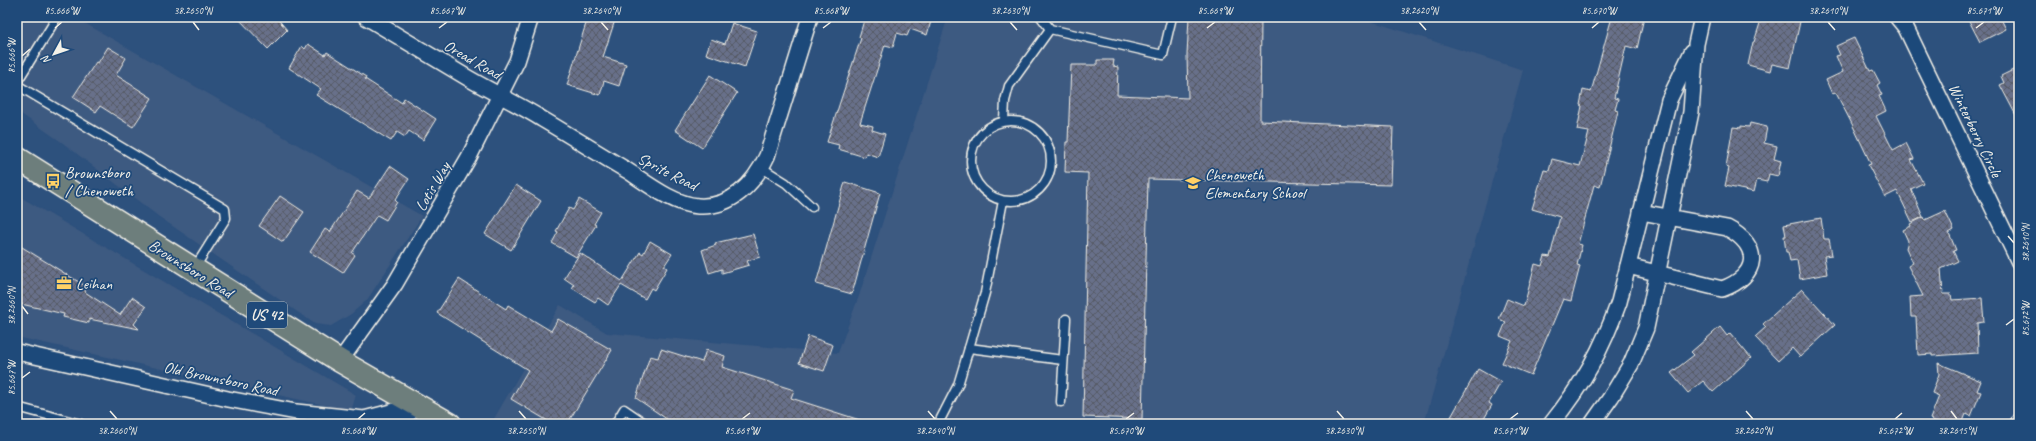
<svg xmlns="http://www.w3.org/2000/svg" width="2036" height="441" viewBox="0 0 2036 441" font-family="Caveat,sans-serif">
  <defs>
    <pattern id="building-cross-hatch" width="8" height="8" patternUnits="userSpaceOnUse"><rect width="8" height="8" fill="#676f8a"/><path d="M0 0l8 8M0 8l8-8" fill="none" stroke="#565a65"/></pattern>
  </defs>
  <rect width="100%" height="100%" fill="#2d517d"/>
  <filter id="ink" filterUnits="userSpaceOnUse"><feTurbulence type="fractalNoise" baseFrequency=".025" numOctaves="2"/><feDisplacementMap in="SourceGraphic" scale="8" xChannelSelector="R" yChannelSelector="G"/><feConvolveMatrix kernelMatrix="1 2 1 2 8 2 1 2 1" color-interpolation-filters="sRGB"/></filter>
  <g filter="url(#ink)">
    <!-- built -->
    <g fill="#3e5a81">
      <path d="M17 17H74L422 216 367 300 351 314 331 326 315 324 158 216 63 143 17 111Z"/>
      <path d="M948 17H1358L1523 70 1424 424H491L560 305 607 333 838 353 859 296Z"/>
      <path d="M17 195 356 395 351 411 17 337Z"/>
    </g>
    <!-- building -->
    <g fill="url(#building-cross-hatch)" stroke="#f4f1e8">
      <path d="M237 17H276L287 30 268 49Z"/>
      <path d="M588 17H616L603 57 626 64 619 86 604 81 600 95 567 85Z"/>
      <path d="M865 17H897L910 21 911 17H918L931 21 927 35 910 29 907 36 897 33 893 47 885 45 860 123 873 126 872 130 885 134 878 157 866 153 865 157 838 149 839 145 827 142 861 38 859 37Z"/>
      <path d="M1189 17H1261L1260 121 1393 127 1391 185 1148 179 1142 419 1083 417 1088 173 1065 172 1066 142H1068L1071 65H1097V60H1114L1113 66 1118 67 1117 95 1188 98 1187 55Z"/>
      <path d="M1612 17H1644L1637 49 1626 46 1614 98 1618 99 1615 110 1618 111 1600 187 1594 185 1578 244 1582 245 1577 265 1580 266 1571 301 1563 299 1531 375 1502 363 1512 341 1500 336 1506 322 1499 319 1507 299 1524 306 1535 264 1542 266 1545 256 1550 257 1560 217 1532 209 1544 170 1549 171 1552 159 1580 166 1589 132 1577 130 1582 106 1580 105 1583 90 1591 92Z"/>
      <path d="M1762 17H1801L1790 68 1772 64 1770 71 1748 65 1753 42H1754Z"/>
      <path d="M1967 17H2000L2006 29 1980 42Z"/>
      <path d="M732 23 757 31 745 67 706 54 711 39 725 44Z"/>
      <path d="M1854 38 1870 71 1873 70 1880 83 1877 85 1882 95 1879 96 1886 111 1876 116 1893 150 1906 143 1914 159 1911 160 1923 183 1911 189 1923 217 1912 222 1897 191 1885 197 1868 165 1871 164 1853 126 1836 93 1832 94 1826 80 1843 72 1836 56 1840 55 1836 46Z"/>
      <path d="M308 44 325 55 327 52 366 77 365 79 402 103 404 98 436 119 423 140 409 131 405 137 397 132 391 141 316 95 321 89 289 68 302 46 305 49Z"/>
      <path d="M108 47 126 58 116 75 152 98 133 127 100 106 96 112 73 97 96 62 98 63Z"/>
      <path d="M2019 67V121L2000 85 2004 83 2001 76Z"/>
      <path d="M710 75 737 93 702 148 675 130Z"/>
      <path d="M1750 123 1767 127 1764 143 1777 146 1774 159 1781 161 1778 176 1769 174 1767 182 1757 180 1754 192 1725 186 1729 168 1726 167 1733 127 1741 128V126L1749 127Z"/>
      <path d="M390 166 409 179 395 200 397 202 386 220 377 215 352 253 355 255 343 273 310 252 325 229 330 232 357 191 369 198Z"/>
      <path d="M845 182 880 193 852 294 816 284Z"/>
      <path d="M516 185 541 201 511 250 485 234Z"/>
      <path d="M280 196 304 212 283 242 259 226Z"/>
      <path d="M579 199 601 212 594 224 596 225 576 257 552 243 558 232 556 231 569 208 573 210Z"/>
      <path d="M1945 211 1954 230 1949 233 1956 250 1953 251 1958 261 1941 269 1943 294H1951L1952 300 1982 298 1984 322 1977 323 1978 353 1932 356V354L1918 355 1916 317H1911L1910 297 1923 296 1908 266 1913 263 1906 248 1908 241 1903 230 1911 226 1910 224 1924 217 1925 220Z"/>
      <path d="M1821 218 1824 239H1829L1832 255 1824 256 1827 274 1800 279 1797 260 1790 261 1788 252H1786L1784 236H1786L1784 225Z"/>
      <path d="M753 234 760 257 747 261 749 265 722 273V269L709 273 702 250 716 245 715 243Z"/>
      <path d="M650 241 672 254 664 266 667 268 654 290 651 288 645 299 621 285 608 305 598 298 595 302 572 288 574 285 564 278 580 253 622 281 640 252 643 254Z"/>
      <path d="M17 244 87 287 85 292 120 315 132 297 146 307 134 324 139 329 89 319V323L63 317 64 314 17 303Z"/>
      <path d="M459 279 506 309 508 305 551 331 558 319 612 350 567 424H553L511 399 528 370 437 313Z"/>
      <path d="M1802 289 1835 325 1800 357 1792 348 1778 361 1755 337 1766 327 1763 324Z"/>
      <path d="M1720 327 1727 336 1730 333 1751 358 1713 392 1703 381 1688 393 1671 373 1694 355 1691 352Z"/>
      <path d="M808 336 833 345 824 371 799 363Z"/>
      <path d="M661 349 702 362 706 350 725 356 722 367 794 390 791 398 863 421 862 424H674L636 398 650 356 658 358Z"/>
      <path d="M1938 363 1981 381 1977 391 1981 392 1971 416 1966 414 1962 424H1941L1930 419 1939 396 1932 393 1939 374Z"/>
      <path d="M1478 369 1501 382 1489 403 1492 405 1481 424H1447Z"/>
    </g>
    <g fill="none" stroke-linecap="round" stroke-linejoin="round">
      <!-- lane casing -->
      <g stroke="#f4f1e8" stroke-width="11">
        <g id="lane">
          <path d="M1041 17 1050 29 1163 55 1172 17"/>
          <path d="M17 82 56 19"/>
          <path d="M17 85 225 209 226 218 194 269"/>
          <path d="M1004 120 1005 101 1009 86 1050 29"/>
          <circle cx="1011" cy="161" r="40"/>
          <path d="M762 168 786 183 812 207"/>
          <path d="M969 348 1063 360"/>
          <path d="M1061 402 1066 319"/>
          <path d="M17 407 81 424"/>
          <path d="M615 424 624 409 646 424"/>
          <path d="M938 424 958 385 969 348 985 293 1003 201"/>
        </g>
      </g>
      <!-- street casing -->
      <g stroke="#f4f1e8" stroke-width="18">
        <g id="street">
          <path d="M366 17C400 37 434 58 468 78 492 92 518 104 542 119 571 136 599 154 628 171 648 184 673 204 698 206 731 208 754 184 767 156L810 17"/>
          <path d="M1897 17 1906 28 2019 262"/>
          <path d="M1628 266 1722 289C1759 276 1762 246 1727 228L1641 212"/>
          <path d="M17 352 228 399 296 412 364 419 418 405"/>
          <path d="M340 361 395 284 469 157 517 61 531 17"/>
          <path d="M399 424 417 405"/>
          <path d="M1551 424C1583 384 1602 350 1619 302L1669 100 1692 52"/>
          <path d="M1592 424 1611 397 1631 364 1646 328 1691 112 1696 44 1702 17"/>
          <path d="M2018 424 2019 421"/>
        </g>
      </g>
      <!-- primary casing -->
      <g stroke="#f4f1e8" stroke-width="25">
        <path id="primary" d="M17 158 340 361 450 424"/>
      </g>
      <!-- lane -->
      <use href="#lane" stroke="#1f4a7a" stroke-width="8"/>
      <!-- street -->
      <use href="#street" stroke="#1f4a7a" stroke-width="15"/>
      <!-- primary -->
      <use href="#primary" stroke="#6d7e7c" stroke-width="22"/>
    </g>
  </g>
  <!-- ticks -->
  <path fill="none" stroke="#f4f1e8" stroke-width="1.5" d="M193 22 199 30M601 22 608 30M1010 22 1017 30M1419 22 1426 30M1828 22 1835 30M55 28 62 22M439 28 447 22M823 28 831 22M1207 28 1215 22M1592 28 1599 22M1976 28 1984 22M22 56 30 49M2008 236 2014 243M22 306 28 314M2006 325 2014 319M22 378 30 372M110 411 117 419M519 411 526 419M928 411 935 419M1337 411 1344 419M1746 411 1753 419M1951 411 1957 419M358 419 365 413M742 419 750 413M1126 419 1134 413M1510 419 1518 413M1895 419 1902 413"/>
  <!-- icons -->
  <defs>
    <g id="bus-bare" transform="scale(1.2)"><path d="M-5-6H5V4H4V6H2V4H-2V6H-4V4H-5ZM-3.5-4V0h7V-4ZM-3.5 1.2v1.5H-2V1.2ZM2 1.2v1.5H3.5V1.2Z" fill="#ffd166" stroke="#1f4a7a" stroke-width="2.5" paint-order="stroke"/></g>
    <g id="school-bare" transform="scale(1.2)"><path d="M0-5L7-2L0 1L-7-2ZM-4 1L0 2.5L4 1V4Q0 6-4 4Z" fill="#ffd166" stroke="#1f4a7a" stroke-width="2.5" paint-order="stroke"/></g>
    <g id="office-bare" transform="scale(1.2)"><path d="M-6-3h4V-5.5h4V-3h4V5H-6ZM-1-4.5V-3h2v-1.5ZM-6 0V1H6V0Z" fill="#ffd166" stroke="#1f4a7a" stroke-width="2.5" paint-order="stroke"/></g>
  </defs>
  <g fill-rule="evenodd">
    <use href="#bus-bare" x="53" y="181"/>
    <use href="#school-bare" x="1193" y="183"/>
    <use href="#office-bare" x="64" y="283"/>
  </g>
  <g text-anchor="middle" stroke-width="3.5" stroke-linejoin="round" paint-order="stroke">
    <!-- shield labels -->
    <rect fill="#1f4a7a" stroke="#b4bfc7" stroke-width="1" x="247" y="302" width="40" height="26" rx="3"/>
    <g font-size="15" font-weight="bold" fill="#f4f1e8">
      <text x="267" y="320">US 42</text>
    </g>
    <!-- street labels -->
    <g font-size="16" fill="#f4f1e8" stroke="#1f4a7a">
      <text transform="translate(473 59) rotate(30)" y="6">Oread Road</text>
      <text transform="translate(1976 130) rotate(64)" y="6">Winterberry Circle</text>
      <text transform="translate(668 171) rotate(27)" y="6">Sprite Road</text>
      <text transform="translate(432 186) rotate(-60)" y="6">Lotis Way</text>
      <text transform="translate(191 268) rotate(32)" y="6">Brownsboro Road</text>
      <text transform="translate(221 378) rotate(12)" y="6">Old Brownsboro Road</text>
    </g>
    <!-- poi labels -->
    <g font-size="16" fill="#f4f1e8" stroke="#1f4a7a" text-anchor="start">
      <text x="65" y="178">Brownsboro<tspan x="65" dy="18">/ Chenoweth</tspan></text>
      <text x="1205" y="180">Chenoweth<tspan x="1205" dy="18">Elementary School</tspan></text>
      <text x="76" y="289">Leihan</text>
    </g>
  </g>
  <!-- margin -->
  <rect width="2036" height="441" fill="none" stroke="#1f4a7a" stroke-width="44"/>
  <!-- north arrow -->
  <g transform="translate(54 54) rotate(230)" stroke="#1f4a7a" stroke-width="3" paint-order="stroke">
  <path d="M0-3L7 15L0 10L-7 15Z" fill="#f4f1e8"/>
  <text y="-6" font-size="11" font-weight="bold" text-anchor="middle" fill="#f4f1e8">N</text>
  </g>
  <rect x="22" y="22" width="1992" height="397" fill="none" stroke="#f4f1e8" stroke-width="1.5"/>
  <g font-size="10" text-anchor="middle" fill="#f4f1e8">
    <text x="62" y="14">85.666°W</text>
    <text x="193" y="14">38.2650°N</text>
    <text x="447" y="14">85.667°W</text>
    <text x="601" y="14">38.2640°N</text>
    <text x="831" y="14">85.668°W</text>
    <text x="1010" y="14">38.2630°N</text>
    <text x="1215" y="14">85.669°W</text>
    <text x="1419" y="14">38.2620°N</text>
    <text x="1599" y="14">85.670°W</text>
    <text x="1828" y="14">38.2610°N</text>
    <text x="1984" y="14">85.671°W</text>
    <text transform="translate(11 56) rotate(-90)" y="4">85.666°W</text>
    <text transform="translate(2025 243) rotate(-90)" y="4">38.2610°N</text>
    <text transform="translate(11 306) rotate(-90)" y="4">38.2660°N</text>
    <text transform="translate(2025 319) rotate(-90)" y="4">85.672°W</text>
    <text transform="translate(11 378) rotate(-90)" y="4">85.667°W</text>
    <text x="117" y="434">38.2660°N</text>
    <text x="358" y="434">85.668°W</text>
    <text x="526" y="434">38.2650°N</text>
    <text x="742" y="434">85.669°W</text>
    <text x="935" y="434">38.2640°N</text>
    <text x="1126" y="434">85.670°W</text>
    <text x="1344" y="434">38.2630°N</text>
    <text x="1510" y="434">85.671°W</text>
    <text x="1753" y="434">38.2620°N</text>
    <text x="1895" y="434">85.672°W</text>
    <text x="1957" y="434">38.2615°N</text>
  </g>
</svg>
